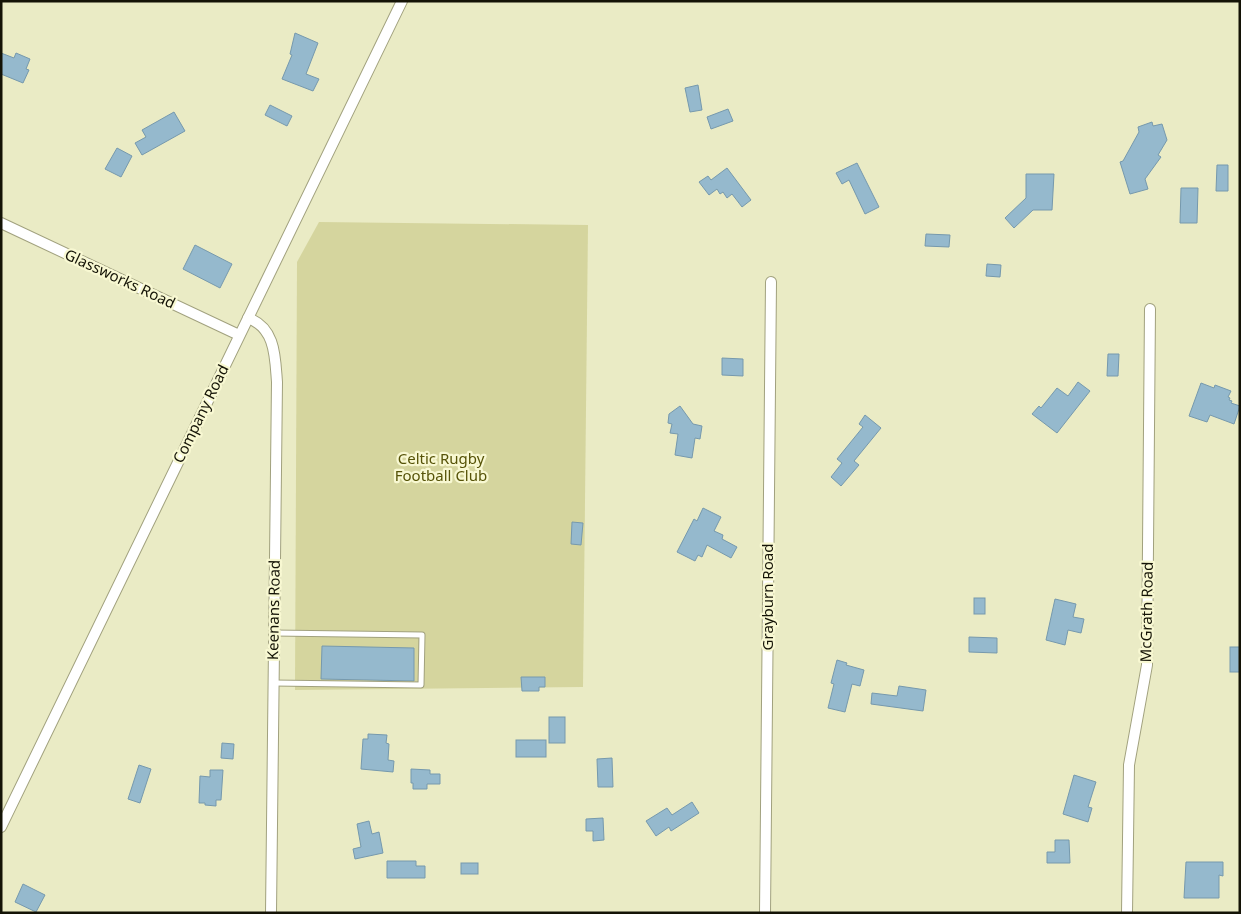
<svg xmlns="http://www.w3.org/2000/svg" width="1241" height="914" viewBox="0 0 1241 914" font-family="'Noto Sans',sans-serif">
  <rect width="100%" height="100%" fill="#eaebc5"/>
  <!-- green -->
  <path fill="#d5d59e" d="M319 222 588 225 583 687 295 690 297 262Z"/>
  <!-- building -->
  <g fill="#95b9cd" stroke="#7699ad">
    <path d="M295 33 318 43 306 74 319 79 313 91 282 79 292 55 290 54Z"/>
    <path d="M1 53 14 58 16 53 30 59 26 69 29 70 23 83 1 74Z"/>
    <path d="M698 85 702 110 690 112 685 88Z"/>
    <path d="M270 105 292 116 287 126 265 115Z"/>
    <path d="M728 109 733 121 711 129 707 117Z"/>
    <path d="M174 112 185 131 142 155 135 143 146 137 142 130Z"/>
    <path d="M1152 122 1153 126 1162 124 1167 140 1158 155 1161 157 1145 179 1148 189 1130 194 1120 162 1123 161 1139 132 1138 127Z"/>
    <path d="M117 148 132 156 121 177 105 169Z"/>
    <path d="M857 163 879 207 865 214 849 180 842 184 836 173Z"/>
    <path d="M1217 165H1228V191H1216Z"/>
    <path d="M727 168 751 200 742 207 732 194 727 198 723 192 720 194 717 189 709 195 699 182 708 176 711 180Z"/>
    <path d="M1026 174H1054L1052 210H1033L1014 228 1005 218 1026 198Z"/>
    <path d="M1181 188H1198L1197 223H1180Z"/>
    <path d="M926 234 950 235 949 247 925 246Z"/>
    <path d="M195 245 232 264 220 288 183 269Z"/>
    <path d="M987 264 1001 265 1000 277 986 276Z"/>
    <path d="M1108 354H1119L1118 376H1107Z"/>
    <path d="M722 358 743 359V376L722 375Z"/>
    <path d="M1078 382 1090 391 1057 433 1032 414 1039 406 1041 408 1057 388 1068 396Z"/>
    <path d="M1201 383 1214 388 1215 385 1231 391 1228 397 1230 398 1229 400 1232 401 1231 403 1240 406 1234 424 1210 415 1207 422 1189 416Z"/>
    <path d="M680 406 693 424 702 426 700 439 695 438 692 458 675 455 678 434 670 433 672 424 668 423 669 414Z"/>
    <path d="M865 415 881 428 854 461 859 465 841 486 831 477 842 463 837 459 863 427 859 424Z"/>
    <path d="M703 508 721 517 714 531 723 535 722 539 737 547 731 558 707 545 702 557 698 555 695 561 677 552 694 519 697 521Z"/>
    <path d="M572 522 583 523 581 545 571 544Z"/>
    <rect x="974" y="598" width="11" height="16"/>
    <path d="M1055 599 1076 604 1073 617 1084 619 1081 633 1068 630 1065 645 1046 640Z"/>
    <path d="M969 637 997 638V653L969 652Z"/>
    <path d="M322 646 414 648V681L321 679Z"/>
    <rect x="1230" y="647" width="10" height="25"/>
    <path d="M837 660 847 663 846 665 864 670 860 686 852 684 845 712 828 708 834 684 831 683Z"/>
    <path d="M521 677H545V687H539V691H522Z"/>
    <path d="M899 686 926 690 923 711 871 704 872 693 897 696Z"/>
    <rect x="549" y="717" width="16" height="26"/>
    <path d="M368 734 387 735 386 743 389 744 388 760 394 761 393 772 361 769 363 739H368Z"/>
    <rect x="516" y="740" width="30" height="17"/>
    <path d="M222 743 234 744 233 759 221 758Z"/>
    <path d="M612 758 613 787H598L597 759Z"/>
    <path d="M139 765 151 769 140 803 128 799Z"/>
    <path d="M411 769 430 770V774H440V784H427V789H413V783H411Z"/>
    <path d="M210 770H223L221 800H216V806L205 805V803H199L200 776 210 777Z"/>
    <path d="M1074 775 1096 782 1088 807 1092 808 1088 822 1063 814Z"/>
    <path d="M692 802 699 813 671 831 669 827 656 836 646 821 667 808 672 815Z"/>
    <path d="M603 818 604 840 593 841V831H586V819Z"/>
    <path d="M369 821 372 834 379 832 383 853 355 859 353 849 361 847 357 824Z"/>
    <path d="M1055 840H1069L1070 863H1047V852H1055Z"/>
    <path d="M387 861H416V866H425V878H387Z"/>
    <path d="M1186 862H1223V876L1219 875V898H1184Z"/>
    <rect x="461" y="863" width="17" height="11"/>
    <path d="M23 884 45 895 36 912 15 902Z"/>
  </g>
  <g fill="none" stroke-linecap="round" stroke-linejoin="round">
    <!-- service casing -->
    <g stroke="#a1a17e" stroke-width="7">
      <path id="service" d="M274 633 422 635 421 685 274 683"/>
    </g>
    <!-- minor casing -->
    <g stroke="#a1a17e" stroke-width="12">
      <g id="minor">
        <path d="M1 223 239 335"/>
        <path d="M248 318C276 328 275 358 277 382L271 913"/>
        <path d="M1 827 402 1"/>
        <path d="M765 913 771 282"/>
        <path d="M1127 913 1129 765 1147 665 1150 309"/>
      </g>
    </g>
    <!-- service -->
    <use href="#service" stroke="#fff" stroke-width="5"/>
    <!-- minor -->
    <use href="#minor" stroke="#fff" stroke-width="10"/>
  </g>
  <g text-anchor="middle" stroke-width="4.5" stroke-linejoin="round" paint-order="stroke">
    <!-- street labels -->
    <g font-size="15" fill="#141306" stroke="#f8f8d2">
      <text transform="translate(120 279) rotate(25)" y="5">Glassworks Road</text>
      <text transform="translate(201 414) rotate(-64)" y="5">Company Road</text>
      <text transform="translate(768 597) rotate(-90)" y="5">Grayburn Road</text>
      <text transform="translate(274 610) rotate(-89)" y="5">Keenans Road</text>
      <text transform="translate(1147 612) rotate(-89)" y="5">McGrath Road</text>
    </g>
    <!-- park labels -->
    <g font-size="15" fill="#565308" stroke="#f8f8d2">
      <text x="441" y="464">Celtic Rugby<tspan x="441" dy="17">Football Club</tspan></text>
    </g>
  </g>
  <!-- border -->
  <rect width="1241" height="914" fill="none" stroke="#141306" stroke-width="5"/>
</svg>
